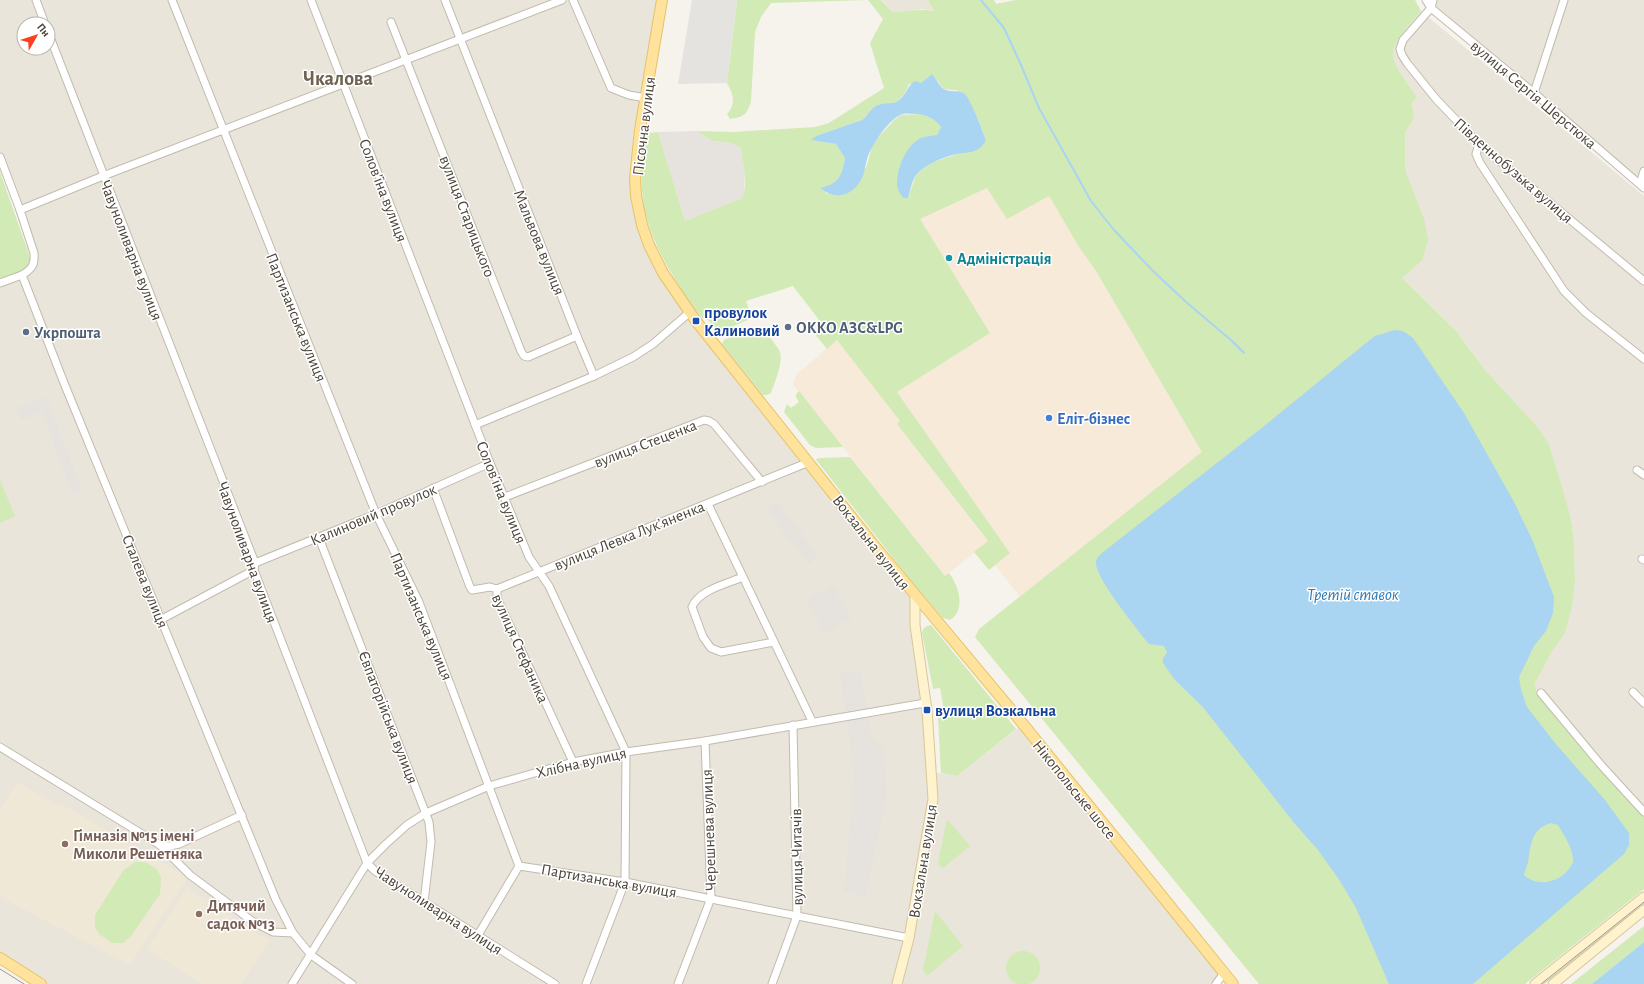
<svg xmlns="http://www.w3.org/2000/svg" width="1644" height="984" viewBox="0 0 1644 984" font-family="'Alegreya Sans',sans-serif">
  <rect width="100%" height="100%" fill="#f6f3ec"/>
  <!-- residential -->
  <g fill="#eae5da" fill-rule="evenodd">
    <path d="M0 0H662L636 196 663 273 915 595 931 772 957 776 1023 724 1224 973 1216 984H41L0 958V283L22 275 34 260 0 157ZM24 24H48V48H24Z"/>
    <path d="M882 0H928L934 11 922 9 906 12H893Z"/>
    <path d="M1426 0H1644V188Z"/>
    <path d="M1421 11 1644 196V816L1571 735 1537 694 1535 683 1553 650 1565 633 1575 582 1574 542 1571 519 1549 444 1537 426 1485 370 1457 332 1402 278 1422 261 1424 218 1406 172 1405 163V133L1414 118 1412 102 1417 97 1398 71 1392 59V51L1397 39Z"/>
  </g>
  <!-- commercial -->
  <g fill="#f7ead8">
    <path d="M987 188 1049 196 1079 247 1096 271 1203 452 1020 597 995 565 1010 553 897 392 990 333 919 219Z"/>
    <path d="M837 340 901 421 897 424 988 542 945 576 793 384 797 374Z"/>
  </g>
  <!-- industrial -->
  <g fill="#e6e2dd">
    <path d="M696 131 713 141 730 143 740 147 745 170 744 194 742 198 685 221 658 132Z"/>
    <path d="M46 397 82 491 73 495 42 412 21 420 16 408Z"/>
    <path d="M777 501 818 556 808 564 766 510Z"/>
    <path d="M833 586 851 619 824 633 806 600Z"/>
    <path d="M860 670 872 739 883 748 887 794 865 896 844 892 854 779 847 715 840 674Z"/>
  </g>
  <!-- education -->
  <g fill="#efe8d6">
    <path d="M17 782 59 806 60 803 188 878 130 965 0 897V810Z"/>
    <path d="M187 888 269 941 241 984H202L147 949Z"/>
  </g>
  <!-- green -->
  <g fill="#d2eab5" fill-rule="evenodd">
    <path d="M737 0H881L893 12C907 12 920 8 934 11L928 0H994L996 4 1016 0H1415L1421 11C1385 53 1384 51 1417 97L1412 102 1414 118 1405 133V163L1406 172 1424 218 1428 240 1422 261 1402 278 1457 332 1485 370 1537 426 1549 444 1565 497 1571 519 1574 542 1575 582 1572 606 1565 633 1553 650 1535 683 1537 694 1571 735 1644 816V889L1525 984H1259L975 637 979 629 1202 452 1096 271 1079 247 1049 196 1007 219 987 188 920 219 990 333 897 392 1010 553 989 570 974 552 988 541 897 424 900 421 837 340 827 349 814 333 823 325 793 286 746 301 752 318 720 332 708 320 702 318C677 285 652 247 644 206 640 184 642 161 642 138L648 133 658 132 685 221 742 198C749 183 743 163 740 147L730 143 713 141 696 131 733 132 815 127 829 123 884 88 870 43 883 19 868 0 771 3 761 17 755 32 751 101C747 115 744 117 730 119L727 114C736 104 734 95 727 83ZM932 74C944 86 937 90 957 90 971 105 980 120 986 140L958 154 933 162 923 169 916 175 908 198 898 176 905 155 937 135 941 127 938 121 921 114 901 115 893 121 878 138 872 147 866 168 828 194 820 188C839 183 842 179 845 158L836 144 812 140 816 136 862 120C868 116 870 108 878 105 880 104 884 104 887 104 899 103 905 95 909 84L921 83Z"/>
    <path d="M0 172 31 260 28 268 0 280Z"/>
    <path d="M750 329C759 330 766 333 772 340 774 343 777 347 779 350 785 360 774 383 771 393L767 395H763L722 344 724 340Z"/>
    <path d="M799 391 843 447 816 448 810 445 784 412 787 404 791 408 799 402 796 397V394Z"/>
    <path d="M850 457 945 576 949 573C959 586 966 610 950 620L943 618 912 582 817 461 816 459 820 458Z"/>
    <path d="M0 480 15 516 0 523Z"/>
    <path d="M931 625 1016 729 957 776 941 773 938 718 945 716 940 688 933 689 922 633 923 629 927 626Z"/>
    <path d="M947 819 970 846 943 868 941 867 938 863Z"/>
    <path d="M135 862H145L157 869 161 878 160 894 131 936 123 943H112L99 934 95 927V915L123 871Z"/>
    <path d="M935 911 963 946 927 976 923 970Z"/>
    <path d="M1644 926V942L1592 984H1571Z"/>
    <circle cx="1023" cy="968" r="17"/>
  </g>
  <!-- parking -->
  <path fill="#e5e3e0" d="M692 0H737L727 83 678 84Z"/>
  <!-- water -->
  <g fill="#a9d4f2" fill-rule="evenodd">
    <path d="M932 74C937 79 938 85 944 89 950 93 958 89 965 94 970 99 983 131 986 140 979 153 970 152 957 154 943 157 926 164 916 175 912 181 910 191 908 198H903C900 193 897 189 897 184 897 168 906 145 921 138 926 136 932 136 937 135L941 127C937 120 927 115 918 114 913 114 908 113 903 114 889 118 873 144 868 156 865 164 865 173 861 180 851 197 835 200 820 188 838 184 842 177 845 158L836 144 811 140 816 136 862 120C868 116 870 108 878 105 885 102 893 105 899 100 907 94 907 86 915 81L921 83Z"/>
    <path d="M1395 330 1403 331 1413 338 1464 413 1514 502 1532 539 1554 597 1553 613 1546 631 1534 646 1519 677 1521 690 1527 707 1555 743 1605 800 1629 833V845L1624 854 1473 984H1389L1356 908 1340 881 1318 850 1295 824 1202 706 1175 680 1163 663V658L1167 653 1164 646 1149 644C1138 630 1096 579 1096 563 1096 558 1099 556 1102 553L1268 423 1366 343 1375 336ZM1551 823 1558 825C1564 835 1574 850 1573 862 1572 865 1570 867 1568 870 1558 883 1537 887 1524 875 1525 870 1527 866 1528 862 1531 844 1531 829 1551 823Z"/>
    <path d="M1644 942V984H1592Z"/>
  </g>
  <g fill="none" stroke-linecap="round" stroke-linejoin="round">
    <!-- stream -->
    <path stroke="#a9d4f2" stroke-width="2" d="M981 0 1004 28 1021 65 1039 108 1091 201 1114 230 1152 270 1186 302 1232 341 1244 353"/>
    <!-- street casing -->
    <g stroke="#c2bbae" stroke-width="9">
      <g id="street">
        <path d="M36 0 45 24"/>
        <path d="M172 0 376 514 419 602 519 866 625 882 909 938"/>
        <path d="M311 0 490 463 529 557 549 586 626 752 625 882 586 984"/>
        <path d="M445 0 577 336 594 376 633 357 653 344 690 312"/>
        <path d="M573 0 611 88 629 95 646 98"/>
        <path d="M1426 0 1431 8 1534 93 1644 188"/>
        <path d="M1433 0 1431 8 1403 40 1400 49 1402 55 1407 63 1436 99 1479 144 1644 281"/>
        <path d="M391 22 521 351 524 356 528 357 577 336"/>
        <path d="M48 32 255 563 254 570 367 863 375 871 555 984"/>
        <path d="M1534 93 1564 0"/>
        <path d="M1479 144 1476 154 1480 163 1564 291 1586 313 1644 359"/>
        <path d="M0 157 20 210 34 253C35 265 32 269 22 275L64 383 276 900 293 933 311 955 352 984"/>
        <path d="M1640 184 1644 171"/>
        <path d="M20 210 103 176 562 0"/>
        <path d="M0 283 22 275"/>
        <path d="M475 425 594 376"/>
        <path d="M1637 470 1644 475"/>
        <path d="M433 488 470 587 472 590 490 587 497 589V598L573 762"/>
        <path d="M505 497 704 420 709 421 714 424 762 482"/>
        <path d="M708 504 812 721"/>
        <path d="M319 538 429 822 431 842 424 902"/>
        <path d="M1642 559 1644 560"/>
        <path d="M255 563 376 514 490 463"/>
        <path d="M743 577C726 584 699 590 692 607L703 637 711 648 721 652 774 642"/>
        <path d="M497 589 809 462"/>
        <path d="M162 619 254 570"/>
        <path d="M1633 692 1644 703"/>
        <path d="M1541 693 1601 765 1644 812"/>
        <path d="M0 747 160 845 190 875 252 921 273 932 293 933"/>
        <path d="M160 845 170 846 179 844 242 815"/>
        <path d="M478 935 519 866"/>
        <path d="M292 984 367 863 386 844 407 825 426 813 489 786 573 762 626 752 705 741 925 703"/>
        <path d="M678 984 711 898 705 741"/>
        <path d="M772 984 797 916 793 725"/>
        <path d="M1216 984 1224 973"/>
      </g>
    </g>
    <!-- secondary casing -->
    <g stroke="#d6c79b" stroke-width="11">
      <g id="secondary">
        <path d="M897 984 909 938 933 799 927 710 915 625V595"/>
        <path d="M1535 984 1644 897"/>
        <path d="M1553 984 1644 910"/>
      </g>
    </g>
    <!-- primary casing -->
    <g stroke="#e6c16a" stroke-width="12">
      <g id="primary">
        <path d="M662 0 640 130 635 178 636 196 642 225 649 245 663 273 696 321 873 544 1023 724 1233 984"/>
        <path d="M0 958 41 984"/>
      </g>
    </g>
    <!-- street -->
    <use href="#street" stroke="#fff" stroke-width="7"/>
    <!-- secondary -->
    <use href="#secondary" stroke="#fff3cd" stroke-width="9"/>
    <!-- primary -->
    <use href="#primary" stroke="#ffe39c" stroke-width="10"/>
    <!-- tram -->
    <g stroke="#9a9a9a" stroke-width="1">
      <path d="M0 969 24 984"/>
      <path d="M1541 984 1644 902"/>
    </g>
  </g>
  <!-- markers -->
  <circle fill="#0f9aa8" stroke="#fff" stroke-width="1.5" cx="949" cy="258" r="4"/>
  <g fill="#1a4fb4" stroke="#fff" stroke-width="1.5">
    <rect x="692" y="317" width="8" height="8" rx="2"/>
    <rect x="923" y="706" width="8" height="8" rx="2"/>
  </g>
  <g fill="#5c6f8a" stroke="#fff" stroke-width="1.5">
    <circle cx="788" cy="327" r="4"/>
    <circle cx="26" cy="332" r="4"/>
  </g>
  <circle fill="#3f7fe0" stroke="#fff" stroke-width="1.5" cx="1049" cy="418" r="4"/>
  <g fill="#8d6e63" stroke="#fff" stroke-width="1.5">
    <circle cx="65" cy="844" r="4"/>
    <circle cx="199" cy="914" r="4"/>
  </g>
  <g text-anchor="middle" stroke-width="3" stroke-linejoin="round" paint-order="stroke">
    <!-- street labels -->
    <g font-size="16" fill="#4b4439" stroke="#fff">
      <text transform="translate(1534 94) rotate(40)" y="6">вулиця Сергія Шерстюка</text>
      <text transform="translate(643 126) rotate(-83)" y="6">Пісочна вулиця</text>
      <text transform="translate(1514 170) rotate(41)" y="6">Південнобузька вулиця</text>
      <text transform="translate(384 190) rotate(69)" y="6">Соловʼїна вулиця</text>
      <text transform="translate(468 216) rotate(69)" y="6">вулиця Старицького</text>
      <text transform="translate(540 242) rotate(68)" y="6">Мальвова вулиця</text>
      <text transform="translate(132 250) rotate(69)" y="6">Чавуноливарна вулиця</text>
      <text transform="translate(297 317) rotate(68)" y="6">Партизанська вулиця</text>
      <text transform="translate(645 443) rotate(-21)" y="6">вулиця Стеценка</text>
      <text transform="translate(502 492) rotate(68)" y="6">Соловʼїна вулиця</text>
      <text transform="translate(373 514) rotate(-23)" y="6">Калиновий провулок</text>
      <text transform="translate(629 535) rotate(-22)" y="6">вулиця Левка Лукʼяненка</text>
      <text transform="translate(872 542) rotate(52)" y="6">Вокзальна вулиця</text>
      <text transform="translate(248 552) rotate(70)" y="6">Чавуноливарна вулиця</text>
      <text transform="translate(146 581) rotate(68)" y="6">Сталева вулиця</text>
      <text transform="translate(422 616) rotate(67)" y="6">Партизанська вулиця</text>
      <text transform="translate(521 648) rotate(66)" y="6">вулиця Стефаника</text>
      <text transform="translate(389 717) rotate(69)" y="6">Євпаторійська вулиця</text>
      <text transform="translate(581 762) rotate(-13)" y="6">Хлібна вулиця</text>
      <text transform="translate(1075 789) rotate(51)" y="6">Нікопольське шосе</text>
      <text transform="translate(708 830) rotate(-92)" y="6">Черешнева вулиця</text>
      <text transform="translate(796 857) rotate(-91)" y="6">вулиця Читачів</text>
      <text transform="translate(922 861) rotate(-81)" y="6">Вокзальна вулиця</text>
      <text transform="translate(609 880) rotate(10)" y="6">Партизанська вулиця</text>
      <text transform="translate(439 910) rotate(33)" y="6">Чавуноливарна вулиця</text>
    </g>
    <!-- culture labels -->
    <g font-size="16" font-weight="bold" fill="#0d838f" stroke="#fff" text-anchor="start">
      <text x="957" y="264">Адміністрація</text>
    </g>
    <!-- transit labels -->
    <g font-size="16" font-weight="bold" fill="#164399" stroke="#fff" text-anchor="start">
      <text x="704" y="318">провулок<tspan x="704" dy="18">Калиновий</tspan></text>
      <text x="935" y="716">вулиця Возкальна</text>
    </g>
    <!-- service labels -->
    <g font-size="16" font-weight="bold" fill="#4e5e75" stroke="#fff" text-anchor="start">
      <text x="796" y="333">ОККО АЗС&amp;LPG</text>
      <text x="34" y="338">Укрпошта</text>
    </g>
    <!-- shop labels -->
    <g font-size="16" font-weight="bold" fill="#366cbe" stroke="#fff" text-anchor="start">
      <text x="1057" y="424">Еліт-бізнес</text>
    </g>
    <!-- education labels -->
    <g font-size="16" font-weight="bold" fill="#785e54" stroke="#fff" text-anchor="start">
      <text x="73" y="841">Гімназія №15 імені<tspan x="73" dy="18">Миколи Решетняка</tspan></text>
      <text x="207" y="911">Дитячий<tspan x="207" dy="18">садок №13</tspan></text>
    </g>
    <!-- water labels -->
    <g font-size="17" font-style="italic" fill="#2e7ab2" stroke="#fff">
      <text x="1353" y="600">Третій ставок</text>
    </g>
    <!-- district labels -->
    <g font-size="20" font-weight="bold" fill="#6e6250" stroke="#fff">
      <text x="338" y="85">Чкалова</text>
    </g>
  </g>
  <!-- north arrow -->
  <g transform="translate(36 36) rotate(51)"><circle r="19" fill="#ffffff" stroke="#b7b4b0"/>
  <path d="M0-3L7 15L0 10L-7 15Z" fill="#fc3f1d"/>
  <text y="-6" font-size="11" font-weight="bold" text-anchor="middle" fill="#4b4439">Пн</text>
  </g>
</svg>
